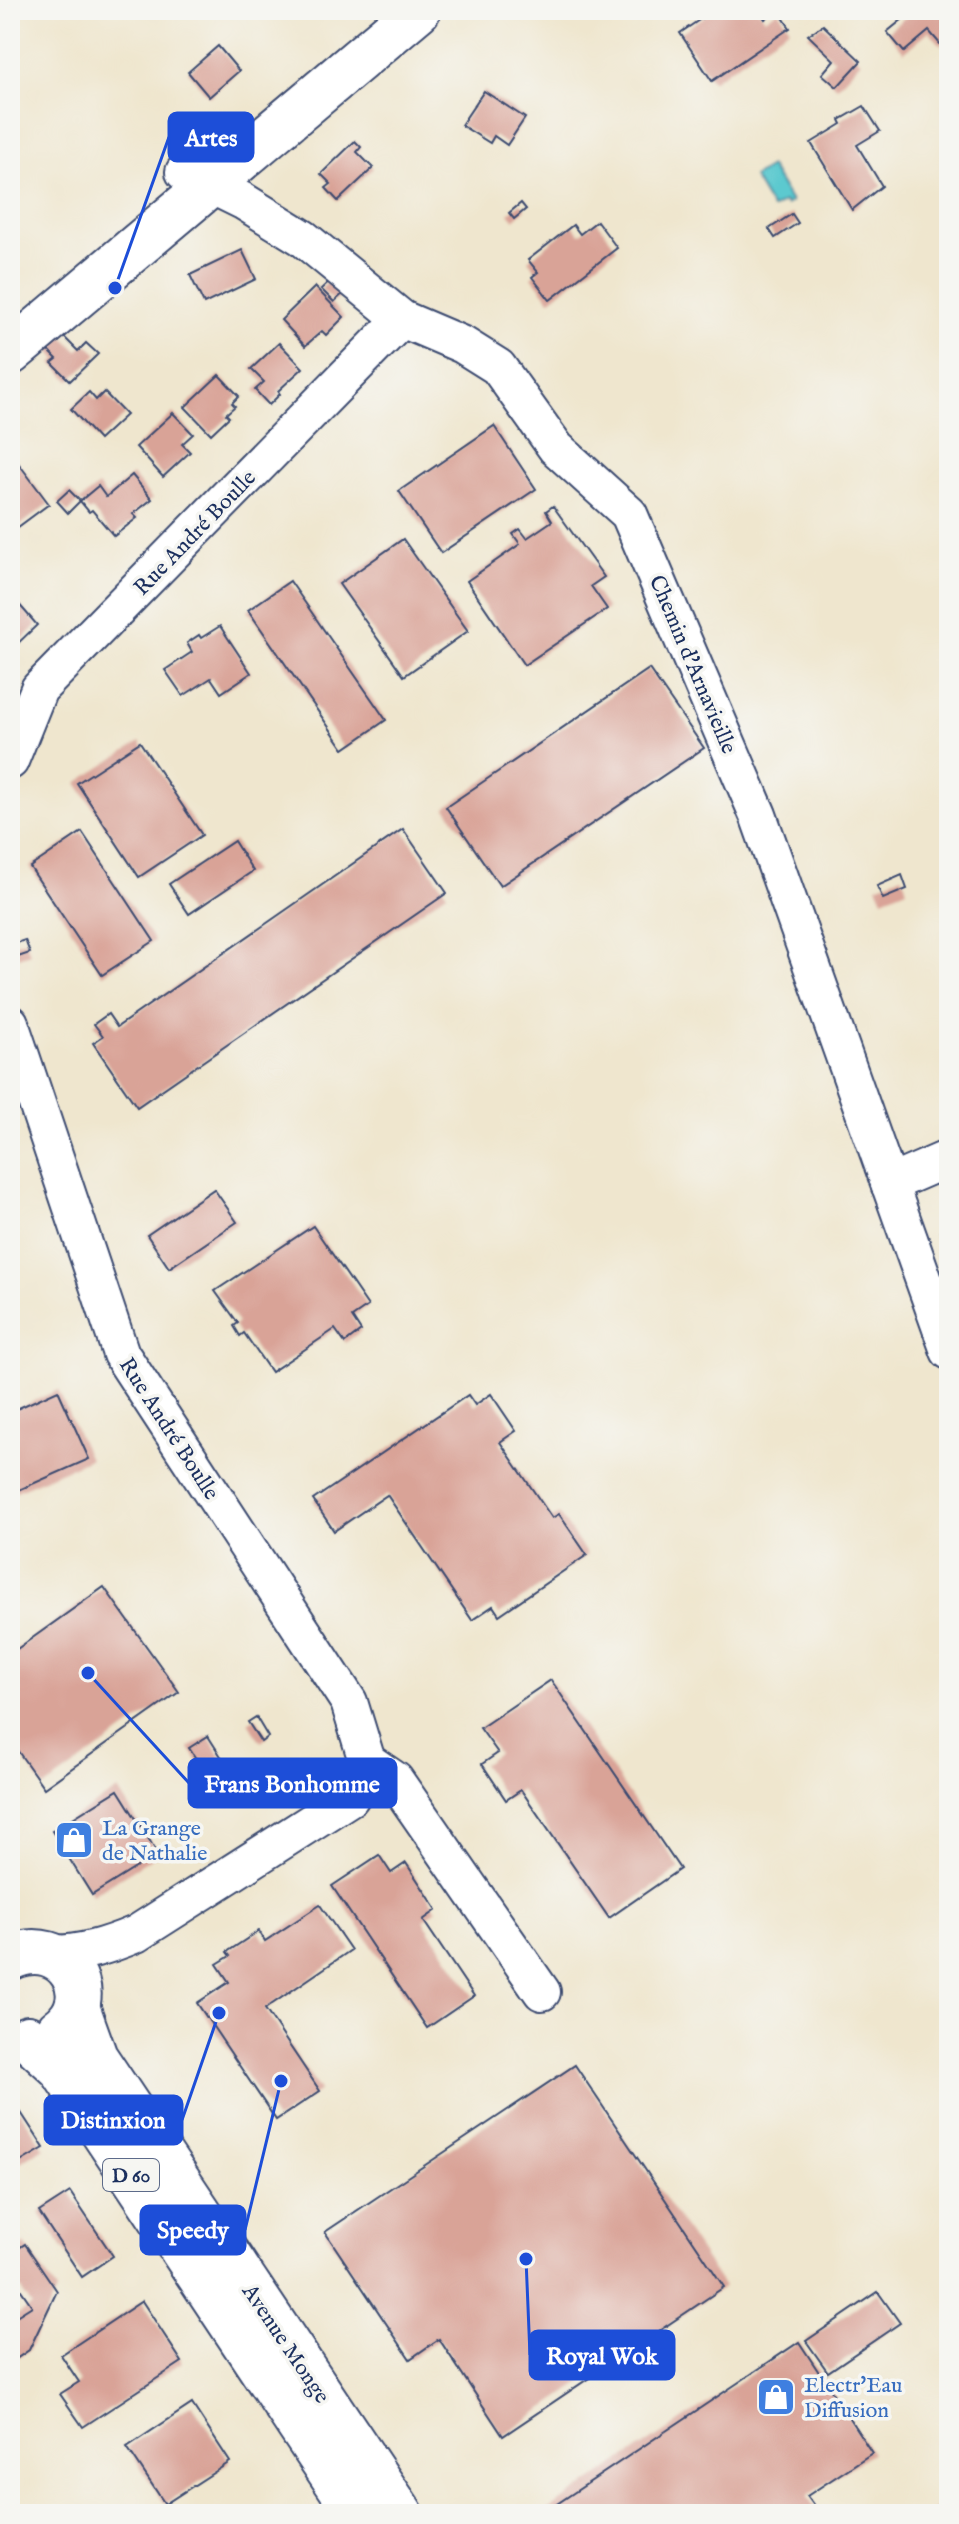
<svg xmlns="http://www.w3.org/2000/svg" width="959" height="2524" viewBox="0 0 959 2524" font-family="'IM FELL English',serif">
  <rect width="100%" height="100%" fill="#f6f6f2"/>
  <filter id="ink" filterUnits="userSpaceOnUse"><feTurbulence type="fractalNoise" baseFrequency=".0125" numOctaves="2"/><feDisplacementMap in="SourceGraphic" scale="16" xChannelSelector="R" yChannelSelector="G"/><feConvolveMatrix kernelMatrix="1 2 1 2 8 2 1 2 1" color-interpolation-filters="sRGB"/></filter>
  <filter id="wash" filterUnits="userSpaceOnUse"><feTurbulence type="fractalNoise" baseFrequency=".006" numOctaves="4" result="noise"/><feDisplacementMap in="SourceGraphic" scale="32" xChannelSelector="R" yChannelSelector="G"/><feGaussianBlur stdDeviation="1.8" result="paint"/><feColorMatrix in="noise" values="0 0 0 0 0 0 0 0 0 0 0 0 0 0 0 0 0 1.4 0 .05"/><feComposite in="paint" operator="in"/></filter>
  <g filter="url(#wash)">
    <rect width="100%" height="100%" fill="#efe6ce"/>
    <!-- water -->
    <path fill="#5cc9cf" stroke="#3c7c96" stroke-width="2" d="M770 167 791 202 786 205 784 202 772 209 753 177Z"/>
    <g id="blocks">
      <!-- building -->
      <g fill="#d9a397">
        <path d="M714 10H759L765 19 778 10 790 28 712 81 680 33Z"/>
        <path d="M914 10H947L949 38 941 45 929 31 904 52 887 32Z"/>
        <path d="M823 25 861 61 837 87 822 74 834 60 808 35Z"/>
        <path d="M218 46 239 71 209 97 188 72Z"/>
        <path d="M484 91 525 118 507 145 494 136 490 143 461 125Z"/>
        <path d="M864 106 880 131 857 145 882 186 852 210 811 143 842 124 840 120Z"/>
        <path d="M355 141 361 147 357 152 373 168 338 201 326 188 331 184 321 174Z"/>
        <path d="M521 203 526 209 514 219 509 213Z"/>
        <path d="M792 214 798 223 775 238 769 229Z"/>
        <path d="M597 221 617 248 550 300 532 277 538 272 528 260 573 225 580 234Z"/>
        <path d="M242 250 256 279 204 304 190 275Z"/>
        <path d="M335 276 348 289 334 302 321 289Z"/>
        <path d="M315 287 344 317 326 335 322 331 305 346 281 320Z"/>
        <path d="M62 335 78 351 86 343 98 354 70 381 52 363 57 359 47 349Z"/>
        <path d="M279 343 303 368 278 391 280 394 269 405 255 390 264 382 251 369Z"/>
        <path d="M219 375 239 396 232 403 235 406 226 414 229 417 211 434 185 407Z"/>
        <path d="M89 392 96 400 104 392 126 415 99 440 71 409Z"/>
        <path d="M173 413 193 434 182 444 190 452 163 477 136 447Z"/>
        <path d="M494 426 536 489 441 553 399 491Z"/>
        <path d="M10 452 49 504 10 533Z"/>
        <path d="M132 475 152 499 133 514 137 518 114 536 92 510 89 512 80 501 98 486 106 497Z"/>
        <path d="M69 490 80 501 68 513 57 501Z"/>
        <path d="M553 506 604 577 591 586 607 609 524 665 467 581 520 544 513 534 520 529 527 538 552 521 546 511Z"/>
        <path d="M403 539 468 631 404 676 339 584Z"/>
        <path d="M290 581 386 720 344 749 248 610Z"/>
        <path d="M10 594 37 625 10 651Z"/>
        <path d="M220 626 251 673 221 693 211 678 183 696 165 670 192 652 187 643 199 635 201 638Z"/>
        <path d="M649 669 704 748 500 886 446 807Z"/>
        <path d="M140 742 202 835 139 877 77 783Z"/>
        <path d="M403 829 447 893 137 1107 93 1043 103 1036 94 1024 108 1014 117 1027Z"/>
        <path d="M82 832 154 941 102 975 30 867Z"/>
        <path d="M234 841 253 871 189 914 169 884Z"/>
        <path d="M902 875 907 889 883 899 877 886Z"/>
        <path d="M25 940 30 953 18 957 13 944Z"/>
        <path d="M214 1189 237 1222 169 1268 147 1235Z"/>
        <path d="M313 1226 368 1306 352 1317 361 1331 345 1343 335 1329 271 1372 244 1333 240 1336 234 1326 238 1323 215 1291Z"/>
        <path d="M949 1228V1252L940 1232Z"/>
        <path d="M58 1390 89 1459 10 1494V1412Z"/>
        <path d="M491 1394 516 1431 500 1442 552 1518 559 1514 587 1555 499 1615 493 1606 472 1620 387 1495 334 1531 313 1500 468 1395 475 1405Z"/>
        <path d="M104 1587 179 1692 44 1788 10 1740V1654Z"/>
        <path d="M551 1680 680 1869 609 1918 521 1790 506 1800 482 1764 498 1753 480 1728Z"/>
        <path d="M256 1717 268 1737 261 1742 248 1722Z"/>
        <path d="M208 1736 243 1791 225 1803 189 1748Z"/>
        <path d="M118 1790 158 1854 92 1895 52 1831Z"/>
        <path d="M379 1855 391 1873 406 1863 437 1910 423 1920 474 1996 427 2028 332 1886Z"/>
        <path d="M320 1905 351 1950 265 2009 320 2091 276 2120 197 2003 229 1982 217 1964 230 1956 227 1952 259 1931 265 1941Z"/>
        <path d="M575 2065 724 2287 503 2436 439 2339 410 2359 325 2232Z"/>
        <path d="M20 2111 44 2148 17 2164 10 2153V2113L12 2116Z"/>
        <path d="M70 2192 113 2256 82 2277 39 2212Z"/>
        <path d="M25 2244 57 2291 29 2350 10 2363V2320L32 2306 10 2274V2254Z"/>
        <path d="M878 2292 900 2323 828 2372 806 2341Z"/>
        <path d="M142 2301 182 2362 83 2427 60 2394 79 2382 61 2355Z"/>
        <path d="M799 2342 872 2453 807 2496 820 2514H542Z"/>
        <path d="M192 2404 230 2462 165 2504 127 2447Z"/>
        <path d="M949 2502V2514H925Z"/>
      </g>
    </g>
  </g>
  <g filter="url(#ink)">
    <use href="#blocks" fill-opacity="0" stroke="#3b4a6f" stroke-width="2"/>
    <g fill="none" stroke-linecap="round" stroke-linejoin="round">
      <!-- minor casing -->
      <g stroke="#3b4a6f" stroke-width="40">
        <g id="minor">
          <path d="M184 172 243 201 303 238 402 319 463 345 498 367 556 448 629 514 758 815 949 1351"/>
          <path d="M10 761 39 689 402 319"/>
          <path d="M10 1023 121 1354 349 1702 367 1761 351 1797 136 1934C107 1946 82 1954 50 1954"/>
          <path d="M889 1184 949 1158"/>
          <path d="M367 1761 395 1780 542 1992"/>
        </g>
      </g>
      <!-- major casing -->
      <g stroke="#3b4a6f" stroke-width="48">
        <g id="major">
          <path d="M10 353 418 10"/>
          <path d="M10 1958C65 1932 104 1998 59 2030"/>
          <path d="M77 2007 95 2057 401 2514"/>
          <path d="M28 2038 61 2068 358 2514"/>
        </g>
      </g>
      <!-- minor -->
      <use href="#minor" stroke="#fff" stroke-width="36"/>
      <!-- major -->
      <use href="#major" stroke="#fff" stroke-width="44"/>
    </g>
  </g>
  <!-- icons -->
  <defs>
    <g id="shop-square" transform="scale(2)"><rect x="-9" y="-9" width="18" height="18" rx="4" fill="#3f7fe0" stroke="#f6f6f2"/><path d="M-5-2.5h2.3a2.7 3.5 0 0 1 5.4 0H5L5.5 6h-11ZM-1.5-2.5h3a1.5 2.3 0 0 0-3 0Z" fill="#fff"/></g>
  </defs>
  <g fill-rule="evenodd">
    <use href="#shop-square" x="74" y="1840"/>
    <use href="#shop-square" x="776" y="2397"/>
  </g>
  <g text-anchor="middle" stroke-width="7" stroke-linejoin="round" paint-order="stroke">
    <!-- shield labels -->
    <rect fill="#f6f6f2" stroke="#5d6b8a" stroke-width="2" x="103" y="2159" width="56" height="32" rx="6"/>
    <g font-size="20" font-weight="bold" fill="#1b2f5e">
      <text x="131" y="2182">D 60</text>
    </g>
    <!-- street labels -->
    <g font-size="22" fill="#1b2f5e" stroke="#f6f6f2">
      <text transform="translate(194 532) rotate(-46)" y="8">Rue André Boulle</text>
      <text transform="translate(694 664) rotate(67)" y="8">Chemin d'Arnavieille</text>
      <text transform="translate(170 1428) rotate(57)" y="8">Rue André Boulle</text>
      <text transform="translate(287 2343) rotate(56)" y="8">Avenue Monge</text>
    </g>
    <!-- shop labels -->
    <g font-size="22" fill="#366cbe" stroke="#f6f6f2" text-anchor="start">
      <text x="102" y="1835">La Grange<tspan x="102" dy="25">de Nathalie</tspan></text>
      <text x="804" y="2392">Electr'Eau<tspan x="804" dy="25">Diffusion</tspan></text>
    </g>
  </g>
  <!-- callouts -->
  <path fill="none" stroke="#1d4ed8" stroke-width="3" d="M115 288L169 137M88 1673L189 1783M219 2013L182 2120M281 2081L245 2230M526 2259L530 2355"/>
  <g fill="#1d4ed8" stroke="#f6f6f2" stroke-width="3">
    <circle cx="115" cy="288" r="8"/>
    <circle cx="88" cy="1673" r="8"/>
    <circle cx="219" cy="2013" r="8"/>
    <circle cx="281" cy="2081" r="8"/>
    <circle cx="526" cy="2259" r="8"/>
  </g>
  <g fill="#1d4ed8" stroke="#1d4ed8" stroke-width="3">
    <rect x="169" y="113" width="84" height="48" rx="8"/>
    <rect x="189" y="1759" width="207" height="48" rx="8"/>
    <rect x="45" y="2096" width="137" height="48" rx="8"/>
    <rect x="141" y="2206" width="104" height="48" rx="8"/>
    <rect x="530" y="2331" width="144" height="48" rx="8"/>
  </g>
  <g font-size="24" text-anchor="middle" font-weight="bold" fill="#fff">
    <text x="211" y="146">Artes</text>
    <text x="292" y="1792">Frans Bonhomme</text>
    <text x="113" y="2128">Distinxion</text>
    <text x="193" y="2238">Speedy</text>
    <text x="602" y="2364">Royal Wok</text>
  </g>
  <!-- margin -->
  <rect width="959" height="2524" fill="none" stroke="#f6f6f2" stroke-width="40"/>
</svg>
